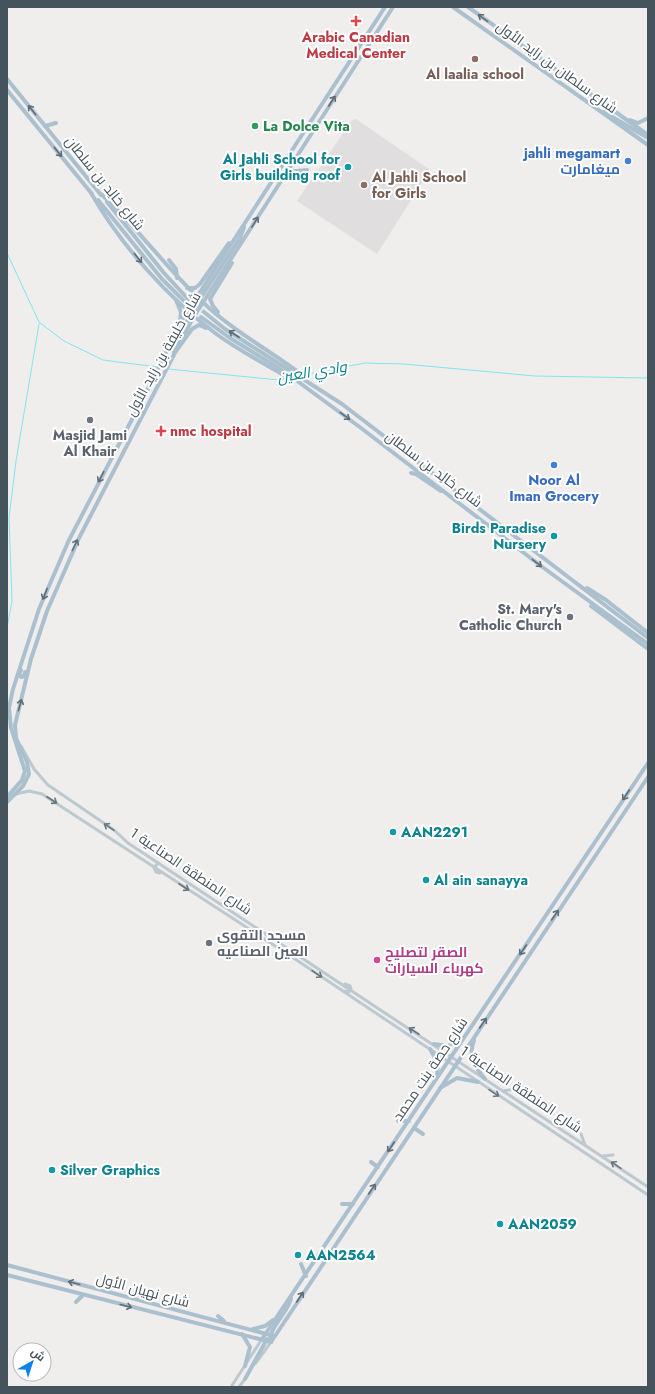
<svg xmlns="http://www.w3.org/2000/svg" width="655" height="1394" viewBox="0 0 655 1394" font-family="Jost,Cairo,sans-serif">
  <rect width="100%" height="100%" fill="#f0eded"/>
  <!-- education -->
  <path fill="#e1dedf" d="M356 119 430 170 377 254 297 201 352 120Z"/>
  <g fill="none" stroke-linecap="round" stroke-linejoin="round">
    <!-- stream -->
    <g stroke="#82e5f1" stroke-width="1">
      <path d="M7 253 39 322 64 341 103 360 157 367"/>
      <path d="M168 369 279 380 287 378"/>
      <path d="M303 375 365 363 404 364 535 376 648 378"/>
      <path d="M7 628 12 601 9 518 16 461 39 324"/>
    </g>
    <!-- major-tunnel -->
    <path stroke="#ceced0" stroke-width="4" stroke-dasharray="4 2" stroke-linecap="butt" d="M188 299 204 312"/>
    <!-- minor -->
    <g stroke="#bcc9d1" stroke-width="3">
      <path d="M21 746 34 769 48 785 114 830 128 843 648 1187"/>
      <path d="M16 794 29 791 42 794 286 953 648 1195"/>
      <path d="M158 863 154 868 156 872 160 873"/>
      <path d="M344 991 349 992 351 989 350 986 345 984"/>
      <path d="M503 1091 515 1089"/>
      <path d="M581 1134 585 1145"/>
      <path d="M603 1156 613 1155"/>
      <path d="M255 1364 271 1342"/>
      <path d="M231 1387 262 1339"/>
      <path d="M239 1387 245 1379"/>
    </g>
    <!-- major -->
    <g stroke="#aac0ce" stroke-width="4">
      <path d="M453 7 648 145"/>
      <path d="M468 7 648 135"/>
      <path d="M7 79 101 195"/>
      <path d="M7 90 92 194"/>
      <path d="M604 112 648 138"/>
      <path d="M630 120 638 123 648 118"/>
      <path d="M45 126 56 123"/>
      <path d="M286 172 307 170"/>
      <path d="M91 193C121 245 167 297 215 333 239 351 265 364 291 379"/>
      <path d="M101 194C139 229 169 272 208 307 236 333 271 351 302 375"/>
      <path d="M98 200 162 279 186 303"/>
      <path d="M107 202 164 273 188 299"/>
      <path d="M169 260 176 269 177 278"/>
      <path d="M187 288H195L200 284 229 243"/>
      <path d="M176 300 181 312 180 322"/>
      <path d="M204 312 225 329 342 404 648 638"/>
      <path d="M218 312 213 306 210 299 232 263"/>
      <path d="M195 313 200 299 240 238 244 227"/>
      <path d="M201 317 230 338 285 372 361 428 541 566 648 644"/>
      <path d="M173 351 178 338 193 310"/>
      <path d="M176 351 192 329 199 325 206 328"/>
      <path d="M411 473 416 474 441 491"/>
      <path d="M587 588 606 600 648 633"/>
      <path d="M591 606 648 649"/>
      <path d="M21 670 19 674 21 677 24 676 25 672"/>
      <path d="M7 797 22 780 25 771 11 728 9 708 13 689 39 609 69 540 152 381 180 323 385 7"/>
      <path d="M7 802 23 786 29 774 27 762 16 738 15 725 31 659 47 611 79 538 193 318 393 7"/>
      <path d="M474 1040C468 1057 474 1066 485 1079"/>
      <path d="M434 1044 447 1046 462 1040"/>
      <path d="M430 1049 438 1063 437 1076"/>
      <path d="M440 1088 457 1078 478 1082"/>
      <path d="M398 1121H409"/>
      <path d="M414 1128 423 1134"/>
      <path d="M371 1162 378 1167"/>
      <path d="M342 1204H353"/>
      <path d="M301 1264 306 1276"/>
      <path d="M7 1265 274 1336"/>
      <path d="M7 1275 271 1342"/>
      <path d="M76 1302 83 1295"/>
      <path d="M218 1316 224 1321"/>
      <path d="M253 1329 265 1326 273 1320"/>
      <path d="M242 1334 250 1347 245 1366"/>
      <path d="M262 1339 648 763"/>
      <path d="M271 1342 648 777"/>
      <path d="M271 1342C267 1329 289 1312 291 1298"/>
      <path d="M245 1379 267 1339"/>
    </g>
  </g>
  <!-- one-way arrows -->
  <defs><path id="oneway-shaft" d="M-6 0H5M1.5-3L5.5 0L1.5 3" fill="none" stroke-width="1.6" stroke-linecap="round" stroke-linejoin="round"/></defs>
  <g stroke="#5e6e78">
    <use href="#oneway-shaft" transform="translate(483 18) rotate(-144)"/>
    <use href="#oneway-shaft" transform="translate(332 101) rotate(-57)"/>
    <use href="#oneway-shaft" transform="translate(32 110) rotate(-129)"/>
    <use href="#oneway-shaft" transform="translate(58 152) rotate(51)"/>
    <use href="#oneway-shaft" transform="translate(255 222) rotate(-58)"/>
    <use href="#oneway-shaft" transform="translate(138 258) rotate(51)"/>
    <use href="#oneway-shaft" transform="translate(234 334) rotate(-147)"/>
    <use href="#oneway-shaft" transform="translate(345 416) rotate(36)"/>
    <use href="#oneway-shaft" transform="translate(101 477) rotate(118)"/>
    <use href="#oneway-shaft" transform="translate(75 545) rotate(-64)"/>
    <use href="#oneway-shaft" transform="translate(537 563) rotate(38)"/>
    <use href="#oneway-shaft" transform="translate(45 594) rotate(112)"/>
    <use href="#oneway-shaft" transform="translate(20 705) rotate(-75)"/>
    <use href="#oneway-shaft" transform="translate(626 795) rotate(124)"/>
    <use href="#oneway-shaft" transform="translate(555 915) rotate(-56)"/>
    <use href="#oneway-shaft" transform="translate(523 950) rotate(124)"/>
    <use href="#oneway-shaft" transform="translate(483 1023) rotate(-56)"/>
    <use href="#oneway-shaft" transform="translate(391 1147) rotate(124)"/>
    <use href="#oneway-shaft" transform="translate(372 1189) rotate(-56)"/>
    <use href="#oneway-shaft" transform="translate(74 1283) rotate(-165)"/>
    <use href="#oneway-shaft" transform="translate(300 1297) rotate(-57)"/>
    <use href="#oneway-shaft" transform="translate(126 1306) rotate(14)"/>
  </g>
  <g stroke="#68767f">
    <use href="#oneway-shaft" transform="translate(52 800) rotate(33)"/>
    <use href="#oneway-shaft" transform="translate(109 827) rotate(-146)"/>
    <use href="#oneway-shaft" transform="translate(184 887) rotate(33)"/>
    <use href="#oneway-shaft" transform="translate(317 974) rotate(34)"/>
    <use href="#oneway-shaft" transform="translate(414 1031) rotate(-147)"/>
    <use href="#oneway-shaft" transform="translate(494 1093) rotate(34)"/>
    <use href="#oneway-shaft" transform="translate(616 1165) rotate(-146)"/>
  </g>
  <!-- markers -->
  <g fill="#e0444e" stroke="#fff" stroke-width="1.5">
    <path d="M354 15h4v4h4v4h-4v4h-4v-4h-4v-4h4z"/>
    <path d="M159 425h4v4h4v4h-4v4h-4v-4h-4v-4h4z"/>
  </g>
  <g fill="#8d6e63" stroke="#fff" stroke-width="1.5">
    <circle cx="475" cy="59" r="4"/>
    <circle cx="364" cy="185" r="4"/>
  </g>
  <circle fill="#2e9e5b" stroke="#fff" stroke-width="1.5" cx="255" cy="126" r="4"/>
  <g fill="#3f7fe0" stroke="#fff" stroke-width="1.5">
    <circle cx="628" cy="161" r="4"/>
    <circle cx="554" cy="465" r="4"/>
  </g>
  <g fill="#0f9aa8" stroke="#fff" stroke-width="1.5">
    <circle cx="348" cy="167" r="4"/>
    <circle cx="554" cy="536" r="4"/>
    <circle cx="393" cy="832" r="4"/>
    <circle cx="426" cy="880" r="4"/>
    <circle cx="52" cy="1170" r="4"/>
    <circle cx="500" cy="1224" r="4"/>
    <circle cx="298" cy="1255" r="4"/>
  </g>
  <g fill="#6b7280" stroke="#fff" stroke-width="1.5">
    <circle cx="90" cy="420" r="4"/>
    <circle cx="570" cy="617" r="4"/>
    <circle cx="209" cy="943" r="4"/>
  </g>
  <circle fill="#d1479c" stroke="#fff" stroke-width="1.5" cx="377" cy="960" r="4"/>
  <g text-anchor="middle" stroke-width="4" stroke-linejoin="round" paint-order="stroke">
    <!-- health labels -->
    <g font-size="14" font-weight="bold" fill="#be3a42" stroke="#fff">
      <text x="356" y="42">Arabic Canadian<tspan x="356" dy="16">Medical Center</tspan></text>
      <text x="170" y="436" text-anchor="start">nmc hospital</text>
    </g>
    <!-- street labels -->
    <g font-size="14" fill="#44535c" stroke="#fff">
      <text transform="translate(557 67) rotate(36)" y="5">شارع سلطان بن زايد الأول</text>
      <text transform="translate(105 183) rotate(51)" y="5">شارع خالِد بن سلطان</text>
      <text transform="translate(163 354) rotate(-61)" y="5">شارع خليفة بن زايد الأول</text>
      <text transform="translate(434 469) rotate(37)" y="5">شارع خالِد بن سلطان</text>
      <text transform="translate(191 871) rotate(34)" y="5">شارع المنطقة الصناعية 1</text>
      <text transform="translate(430 1069) rotate(-56)" y="5">شارع حصة بنت محمد</text>
      <text transform="translate(521 1089) rotate(34)" y="5">شارع المنطقة الصناعية 1</text>
      <text transform="translate(143 1290) rotate(15)" y="5">شارع نهيان الأول</text>
    </g>
    <!-- education labels -->
    <g font-size="14" font-weight="bold" fill="#785e54" stroke="#fff">
      <text x="475" y="79">Al laalia school</text>
      <text x="372" y="182" text-anchor="start">Al Jahli School<tspan x="372" dy="16">for Girls</tspan></text>
    </g>
    <!-- leisure labels -->
    <g font-size="14" font-weight="bold" fill="#27864d" stroke="#fff" text-anchor="start">
      <text x="263" y="131">La Dolce Vita</text>
    </g>
    <!-- shop labels -->
    <g font-size="14" font-weight="bold" fill="#366cbe" stroke="#fff" text-anchor="end">
      <text x="620" y="158">jahli megamart<tspan x="620" dy="16">ميغامارت</tspan></text>
      <text x="554" y="485" text-anchor="middle">Noor Al<tspan x="554" dy="16">Iman Grocery</tspan></text>
    </g>
    <!-- culture labels -->
    <g font-size="14" font-weight="bold" fill="#0d838f" stroke="#fff" text-anchor="start">
      <text x="340" y="164" text-anchor="end">Al Jahli School for<tspan x="340" dy="16">Girls building roof</tspan></text>
      <text x="546" y="533" text-anchor="end">Birds Paradise<tspan x="546" dy="16">Nursery</tspan></text>
      <text x="401" y="837">AAN2291</text>
      <text x="434" y="885">Al ain sanayya</text>
      <text x="60" y="1175">Silver Graphics</text>
      <text x="508" y="1229">AAN2059</text>
      <text x="306" y="1260">AAN2564</text>
    </g>
    <!-- worship labels -->
    <g font-size="14" font-weight="bold" fill="#5b616d" stroke="#fff">
      <text x="90" y="440">Masjid Jami<tspan x="90" dy="16">Al Khair</tspan></text>
      <text x="562" y="614" text-anchor="end">St. Mary's<tspan x="562" dy="16">Catholic Church</tspan></text>
      <text x="217" y="940" text-anchor="start">مسجد التقوى<tspan x="217" dy="16">العين الصناعيه</tspan></text>
    </g>
    <!-- hotel labels -->
    <g font-size="14" font-weight="bold" fill="#b23c85" stroke="#fff" text-anchor="start">
      <text x="385" y="957">الصقر لتصليح<tspan x="385" dy="16">كهرباء السيارات</tspan></text>
    </g>
    <!-- water labels -->
    <g font-size="15" font-style="italic" fill="#068090" stroke="#fff">
      <text transform="translate(312 372) rotate(-9)" y="5">وادي العين</text>
    </g>
  </g>
  <!-- border -->
  <rect width="655" height="1394" fill="none" stroke="#44535c" stroke-width="16"/>
  <!-- north arrow -->
  <g transform="translate(32 1362) rotate(39)"><circle r="19" fill="#ffffff" stroke="#b4babe"/>
  <path d="M0-3L7 15L0 10L-7 15Z" fill="#0d82ea"/>
  <text y="-6" font-size="11" font-weight="bold" text-anchor="middle" fill="#44535c">ش</text>
  </g>
</svg>
